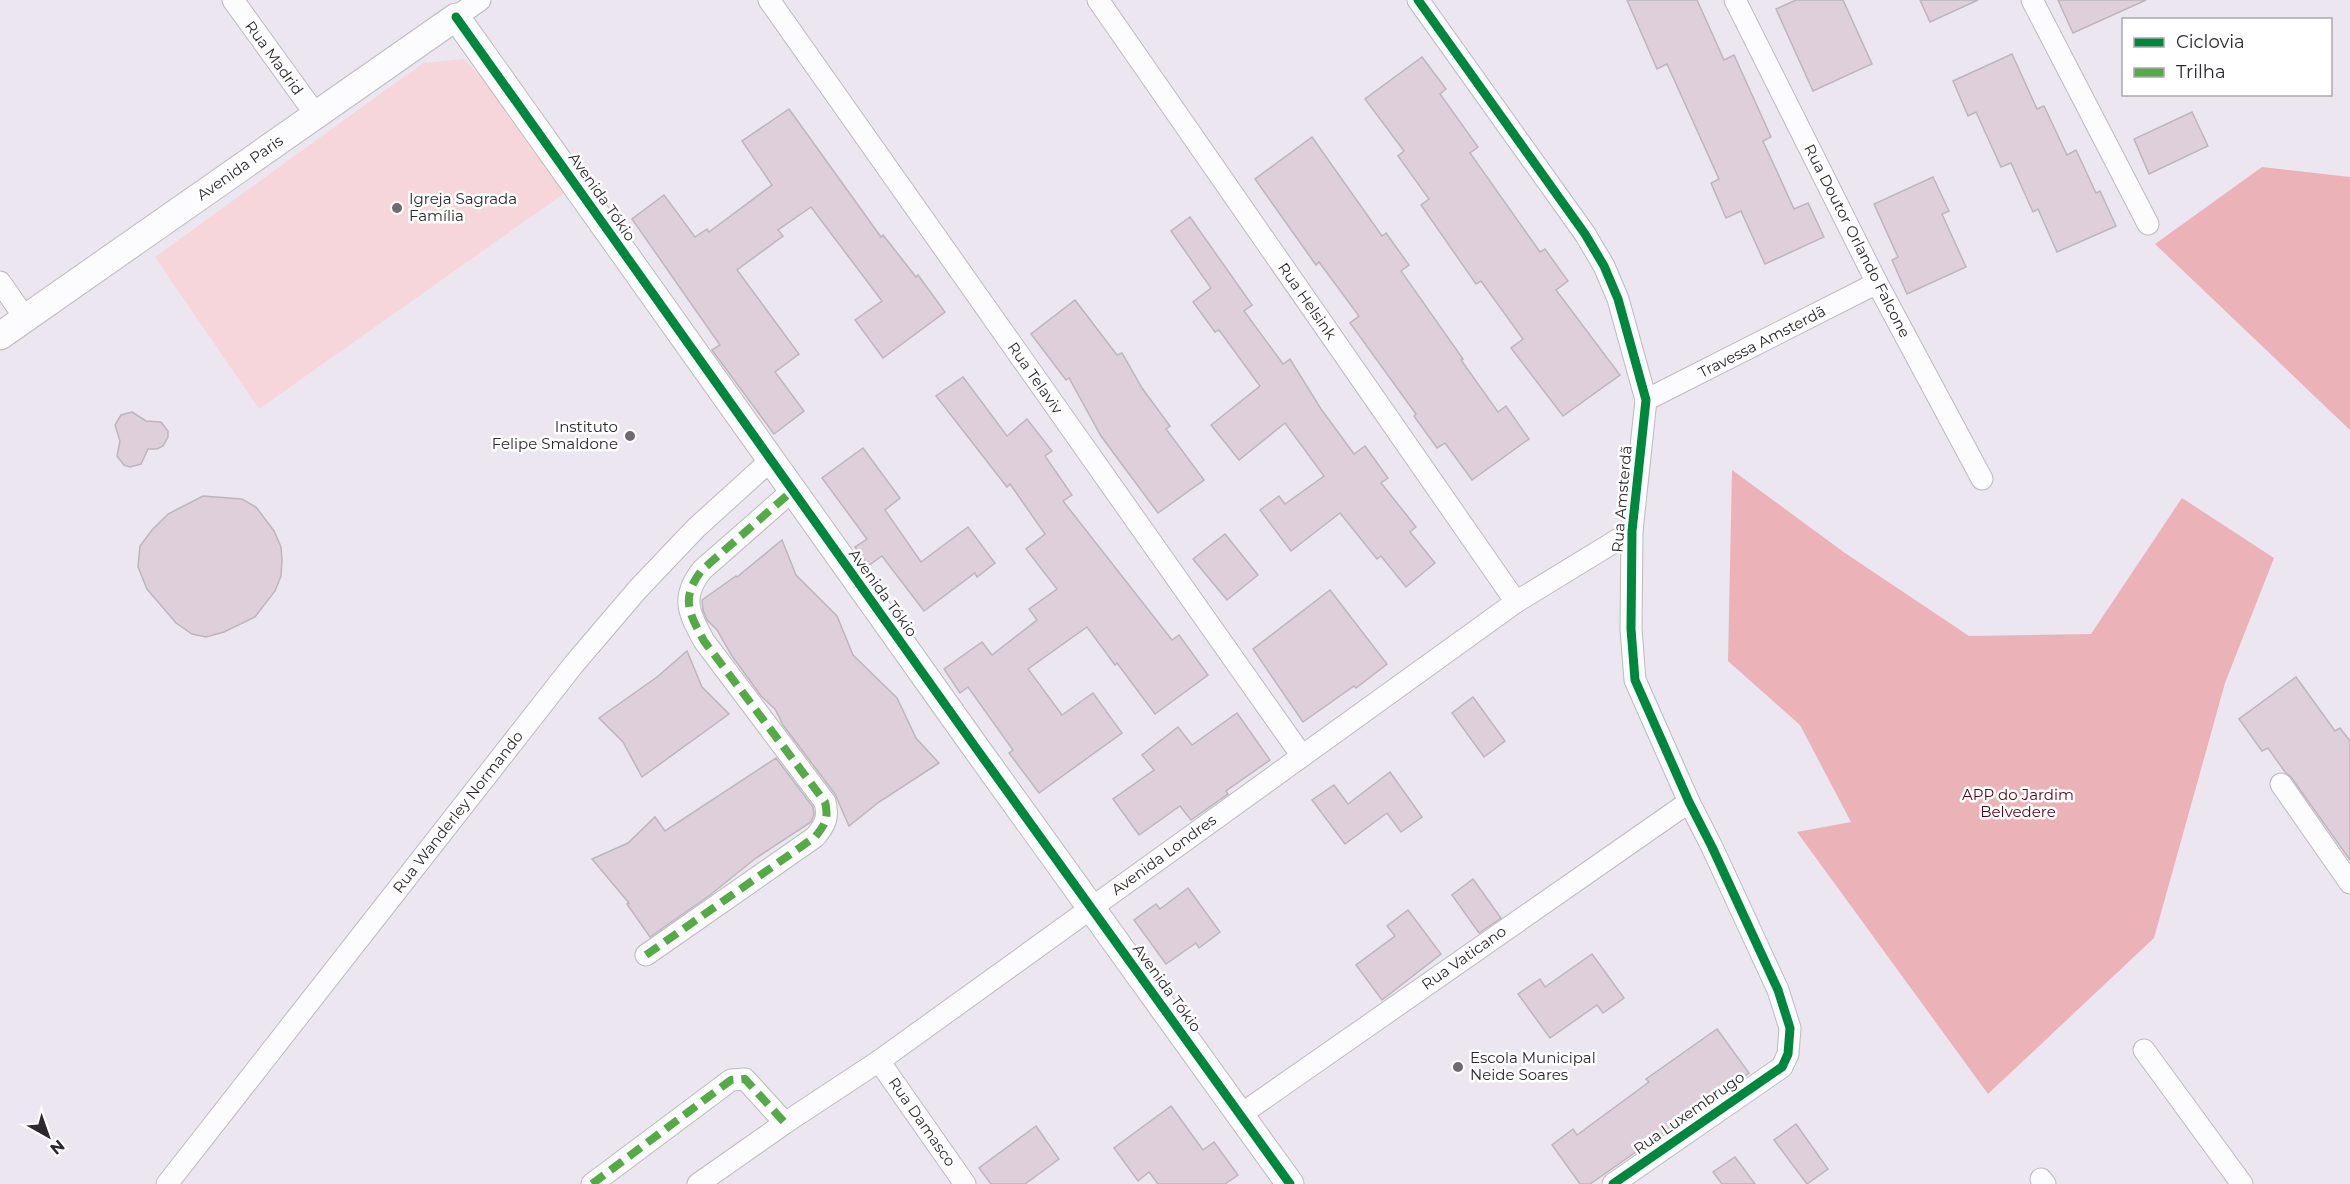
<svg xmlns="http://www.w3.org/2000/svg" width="2350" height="1184" font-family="Montserrat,sans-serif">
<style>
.green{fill:#f6d6da}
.forest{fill:#ebb2b8}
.building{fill:#dfcfdb;stroke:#bcb6bc;stroke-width:1.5}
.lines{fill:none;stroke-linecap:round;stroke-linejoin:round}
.minor-casing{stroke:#bdb9c0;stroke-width:23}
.tertiary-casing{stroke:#bdb9c0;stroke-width:29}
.minor{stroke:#fcfbfd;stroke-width:21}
.tertiary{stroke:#fcfbfd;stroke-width:27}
.quiet{stroke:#54aa44;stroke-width:8;stroke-dasharray:15 8;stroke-linecap:butt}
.cycleway-casing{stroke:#fff;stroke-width:13}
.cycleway{stroke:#00873e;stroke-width:9}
.poi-dot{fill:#6f6a72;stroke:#fff;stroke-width:2}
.labels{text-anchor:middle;stroke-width:5;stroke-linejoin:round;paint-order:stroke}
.street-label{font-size:15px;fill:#2c282e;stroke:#fff}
.poi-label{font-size:15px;fill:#2c282e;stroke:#fff;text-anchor:start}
.park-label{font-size:15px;fill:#5e0115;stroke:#fff}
</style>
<rect width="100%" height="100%" fill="#ece6f0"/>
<path class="green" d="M 464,59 L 487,84 L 569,190 L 259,409 L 155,257 L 423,63 Z"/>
<g class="forest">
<path d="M 2262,167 L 2350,177 L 2350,430 L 2155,244 Z"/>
<path d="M 1732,470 L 1845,553 L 1969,636 L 2091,634 L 2182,498 L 2274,558 L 2225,683 L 2154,938 L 1988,1094 L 1797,832 L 1851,822 L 1800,725 L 1728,661 Z"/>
</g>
<g class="building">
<path d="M 1627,0 L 1697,0 L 1724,60 L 1734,55 L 1771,137 L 1763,141 L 1794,209 L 1808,203 L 1824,237 L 1765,264 L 1741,211 L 1726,218 L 1711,183 L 1719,179 L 1667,64 L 1657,69 Z"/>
<path d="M 1796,0 L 1843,0 L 1872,64 L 1813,91 L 1776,9 Z"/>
<path d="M 1920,0 L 1978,0 L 1930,22 Z"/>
<path d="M 2058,0 L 2146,0 L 2073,33 Z"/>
<path d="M 2012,54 L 2037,109 L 2044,106 L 2067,155 L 2076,150 L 2096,193 L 2100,191 L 2116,226 L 2057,252 L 2038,209 L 2033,212 L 2011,163 L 2001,167 L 1976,112 L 1968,116 L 1953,81 Z"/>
<path d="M 1422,57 L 1446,89 L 1440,94 L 1478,147 L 1470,153 L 1540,252 L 1545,249 L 1568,281 L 1556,290 L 1620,375 L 1563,416 L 1511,348 L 1523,339 L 1481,281 L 1476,284 L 1421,205 L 1429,199 L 1398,156 L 1404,151 L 1365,99 Z"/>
<path d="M 789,109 L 881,237 L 883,235 L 916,277 L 918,275 L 945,312 L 883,358 L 855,320 L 882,301 L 811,207 L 778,230 L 783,236 L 737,270 L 799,354 L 775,372 L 804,411 L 774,434 L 712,350 L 720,345 L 632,219 L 664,195 L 695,237 L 707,229 L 709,232 L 772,185 L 742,141 Z"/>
<path d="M 2192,112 L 2208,146 L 2149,174 L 2134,139 Z"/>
<path d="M 1312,137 L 1382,236 L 1386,233 L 1409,265 L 1401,271 L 1463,359 L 1461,360 L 1498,412 L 1506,406 L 1529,439 L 1472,480 L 1445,443 L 1437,448 L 1414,416 L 1416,414 L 1350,323 L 1359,316 L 1319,262 L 1316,265 L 1255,179 Z"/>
<path d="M 1933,177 L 1949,211 L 1942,214 L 1966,267 L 1907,294 L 1892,260 L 1898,257 L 1874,204 Z"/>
<path d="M 1190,217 L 1252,305 L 1244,311 L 1283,364 L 1290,359 L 1321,409 L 1354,454 L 1365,446 L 1388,478 L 1381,483 L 1416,527 L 1410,532 L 1435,563 L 1406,587 L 1381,556 L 1377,559 L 1340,513 L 1291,551 L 1260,510 L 1279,496 L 1285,504 L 1324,476 L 1285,423 L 1239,460 L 1211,425 L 1260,386 L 1219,330 L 1215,332 L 1193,302 L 1211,288 L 1171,231 Z"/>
<path d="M 1075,300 L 1117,355 L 1122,353 L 1142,388 L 1170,426 L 1166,429 L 1204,480 L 1158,513 L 1101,436 L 1069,378 L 1066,380 L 1031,334 Z"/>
<path d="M 963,377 L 1007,436 L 1027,419 L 1052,451 L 1045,456 L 1072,495 L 1063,501 L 1172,640 L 1179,635 L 1208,675 L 1155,714 L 1117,663 L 1115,665 L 1087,627 L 1028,669 L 1062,715 L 1093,693 L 1122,733 L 1039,793 L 1009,753 L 1013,750 L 968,687 L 960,693 L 944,669 L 982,642 L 992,655 L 1037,620 L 1029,609 L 1057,589 L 1026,549 L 1045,534 L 1010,484 L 1007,487 L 936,396 Z"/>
<path d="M 132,412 L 146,421 L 161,422 L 168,431 L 168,437 L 163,446 L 157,449 L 148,449 L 141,464 L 130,467 L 124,465 L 117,456 L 120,441 L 115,425 L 121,415 Z"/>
<path d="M 863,448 L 900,498 L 885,510 L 921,562 L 968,527 L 995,563 L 977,577 L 975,573 L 924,611 L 882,556 L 868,566 L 855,547 L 867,539 L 822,478 Z"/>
<path d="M 203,496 L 242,499 L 256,507 L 274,531 L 281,547 L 282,560 L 281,576 L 275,591 L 255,617 L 224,632 L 206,637 L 192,634 L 176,623 L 147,589 L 138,567 L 140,546 L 152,530 L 168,514 Z"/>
<path d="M 1225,534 L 1258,575 L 1227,600 L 1193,559 Z"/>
<path d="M 782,540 L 796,575 L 837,616 L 853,655 L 897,698 L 916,738 L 939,763 L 879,802 L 849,826 L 835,794 L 783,725 L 775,709 L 761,696 L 732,656 L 717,630 L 707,620 L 703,610 L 702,600 L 736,576 L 737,577 Z"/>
<path d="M 1330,590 L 1387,664 L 1356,688 L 1354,686 L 1303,722 L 1253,649 Z"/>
<path d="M 687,651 L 702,687 L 729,714 L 642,777 L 623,742 L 599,718 L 657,677 Z"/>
<path d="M 2296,677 L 2335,731 L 2340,728 L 2350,741 L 2350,860 L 2291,777 L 2285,772 L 2268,748 L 2262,751 L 2239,719 Z"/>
<path d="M 1473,697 L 1505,741 L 1484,757 L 1452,713 Z"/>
<path d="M 1237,713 L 1270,760 L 1226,791 L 1228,794 L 1191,820 L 1180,806 L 1139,835 L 1113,799 L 1154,770 L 1142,755 L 1178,727 L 1192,745 Z"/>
<path d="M 776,758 L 813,807 L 814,815 L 811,822 L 756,858 L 710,895 L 650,937 L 627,904 L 629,903 L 592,859 L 628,843 L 655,817 L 665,831 Z"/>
<path d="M 1390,772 L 1422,817 L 1401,832 L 1387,813 L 1345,844 L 1312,800 L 1334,785 L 1348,804 Z"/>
<path d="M 1473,879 L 1501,918 L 1479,933 L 1452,895 Z"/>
<path d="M 1188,888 L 1220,932 L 1199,948 L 1196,943 L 1166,964 L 1134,920 L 1156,904 L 1160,909 Z"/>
<path d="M 1408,910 L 1441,954 L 1382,1000 L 1356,965 L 1395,936 L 1387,926 Z"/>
<path d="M 1592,954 L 1624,998 L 1603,1013 L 1597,1005 L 1550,1038 L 1518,994 L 1540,979 L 1545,987 Z"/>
<path d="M 1717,1029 L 1749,1073 L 1590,1184 L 1580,1184 L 1552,1145 L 1573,1129 L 1577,1135 L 1649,1082 L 1646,1079 Z"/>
<path d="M 1171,1106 L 1203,1150 L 1214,1142 L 1238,1175 L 1225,1184 L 1158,1184 L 1149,1172 L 1138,1181 L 1114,1148 Z"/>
<path d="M 1796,1124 L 1828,1169 L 1807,1184 L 1774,1140 Z"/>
<path d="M 1036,1126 L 1059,1159 L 1025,1184 L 991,1184 L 979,1168 Z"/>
<path d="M 1735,1157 L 1755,1184 L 1722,1184 L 1713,1172 Z"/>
</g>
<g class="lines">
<g class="minor-casing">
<g id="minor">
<path d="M 233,0 L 316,115"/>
<path d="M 769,0 L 1302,756"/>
<path d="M 1098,0 L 1516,602"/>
<path d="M 1418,0 L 1585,234 L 1604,266 L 1618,299 L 1646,400 L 1632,531 L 1631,629 L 1635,680 L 1689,802 L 1712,847 L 1778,990 L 1790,1028 L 1788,1054 L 1782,1067 L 1613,1184"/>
<path d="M 1735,0 L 1877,283 L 1982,479"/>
<path d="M 2032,0 L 2148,224"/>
<path d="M 456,17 L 480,0"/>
<path d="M 0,282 L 25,318"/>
<path d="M 1646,400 L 1877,283"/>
<path d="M 2281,784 L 2350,883"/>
<path d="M 646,955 L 815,837 C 825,825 829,818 825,802 L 704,641 C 689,613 680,598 702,570 L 792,491"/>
<path d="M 2144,1050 L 2242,1184"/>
<path d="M 879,1061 L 965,1184"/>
<path d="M 1240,1115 L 1689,802"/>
<path d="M 2041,1179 L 2045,1184"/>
<path d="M 167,1184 L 574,664 L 638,589 L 696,528 L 771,460"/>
<path d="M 592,1184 L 731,1080 L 745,1079 L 785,1123"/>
<path d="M 698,1184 L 785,1123 L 879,1061 L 1516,602 L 1632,531"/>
</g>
</g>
<g class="tertiary-casing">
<path id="tertiary" d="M 0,336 L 456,17 L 976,748 L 1290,1184"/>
</g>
<use href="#minor" class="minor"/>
<use href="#tertiary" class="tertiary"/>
<g class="quiet">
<path d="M 646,955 L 815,837 C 825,825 829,818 825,802 L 704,641 C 689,613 680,598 702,570 L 792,491"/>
<path d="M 592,1184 L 731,1080 L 745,1079 L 785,1123"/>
</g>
<g class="cycleway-casing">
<g id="cycleway">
<path d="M 1418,0 L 1585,234 L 1604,266 L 1618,299 L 1646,400 L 1632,531 L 1631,629 L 1635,680 L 1689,802 L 1712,847 L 1778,990 L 1790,1028 L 1788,1054 L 1782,1067 L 1613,1184"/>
<path d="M 456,17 L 976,748 L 1290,1184"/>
</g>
</g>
<use href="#cycleway" class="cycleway"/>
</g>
<g class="poi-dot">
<circle cx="397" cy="208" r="6"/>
<circle cx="630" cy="436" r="6"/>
<circle cx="1458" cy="1067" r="6"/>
</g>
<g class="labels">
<g class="street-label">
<text transform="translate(274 58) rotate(54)" y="5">Rua Madrid</text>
<text transform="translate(240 168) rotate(-35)" y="5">Avenida Paris</text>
<text transform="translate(602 197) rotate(55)" y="5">Avenida Tókio</text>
<text transform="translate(1857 241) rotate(63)" y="5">Rua Doutor Orlando Falcone</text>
<text transform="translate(1307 301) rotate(55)" y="5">Rua Helsink</text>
<text transform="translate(1762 342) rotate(-27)" y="5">Travessa Amsterdã</text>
<text transform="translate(1035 378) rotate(55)" y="5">Rua Telaviv</text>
<text transform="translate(1622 499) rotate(-85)" y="5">Rua Amsterdã</text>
<text transform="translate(883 593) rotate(54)" y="5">Avenida Tókio</text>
<text transform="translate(458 812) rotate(-52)" y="5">Rua Wanderley Normando</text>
<text transform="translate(1164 855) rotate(-36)" y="5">Avenida Londres</text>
<text transform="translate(1464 958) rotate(-35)" y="5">Rua Vaticano</text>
<text transform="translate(1167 988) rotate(54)" y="5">Avenida Tókio</text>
<text transform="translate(1689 1113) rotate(-35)" y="5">Rua Luxembrugo</text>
<text transform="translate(922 1122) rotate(55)" y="5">Rua Damasco</text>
</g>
<g class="poi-label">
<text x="409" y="204">Igreja Sagrada<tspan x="409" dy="17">Família</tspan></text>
<text x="618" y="432" text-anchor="end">Instituto<tspan x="618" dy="17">Felipe Smaldone</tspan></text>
<text x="1470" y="1063">Escola Municipal<tspan x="1470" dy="17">Neide Soares</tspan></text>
</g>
<g class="park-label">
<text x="2018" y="800">APP do Jardim<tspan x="2018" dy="17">Belvedere</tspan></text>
</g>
</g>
<rect x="2122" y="18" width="210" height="78" fill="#ffffff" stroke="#aba9ab" stroke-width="1.5"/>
<rect x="2134" y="38" width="30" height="9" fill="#00873e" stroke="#aba9ab" stroke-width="1.5"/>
<text x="2176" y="48" font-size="18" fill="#2c282e">Ciclovia</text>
<rect x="2134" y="68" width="30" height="9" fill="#54aa44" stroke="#aba9ab" stroke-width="1.5"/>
<text x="2176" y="78" font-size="18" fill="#2c282e">Trilha</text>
<g transform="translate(48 1136) rotate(140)" stroke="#ffffff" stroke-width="4.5" paint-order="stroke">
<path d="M0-4.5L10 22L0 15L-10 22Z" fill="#2c282e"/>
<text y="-9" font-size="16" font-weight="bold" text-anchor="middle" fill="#2c282e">N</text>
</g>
</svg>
